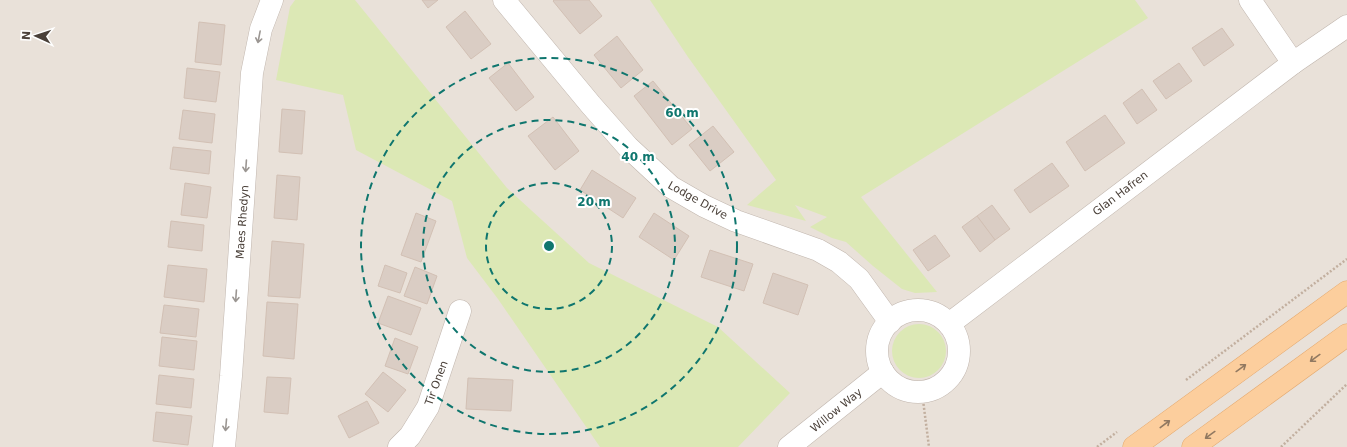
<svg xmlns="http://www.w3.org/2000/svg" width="1347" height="447" font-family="'DejaVu Sans',sans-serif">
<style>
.residential{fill:#e9e1d9}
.green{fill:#dce8b5}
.building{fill:#dacdc4;stroke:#d2c0b4}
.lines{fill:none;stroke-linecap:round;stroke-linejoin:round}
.minor-casing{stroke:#c1b6ae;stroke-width:23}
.major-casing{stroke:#e3a76c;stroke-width:23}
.path{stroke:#c2af9f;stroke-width:2.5;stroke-dasharray:2 2;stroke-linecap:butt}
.minor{stroke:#fff;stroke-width:22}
.major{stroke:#fcce9d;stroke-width:22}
.oneway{stroke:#9b9692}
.oneway2{stroke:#917961}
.ring{fill:none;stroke:#0f766e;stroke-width:2;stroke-dasharray:7 5}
.labels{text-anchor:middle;stroke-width:4;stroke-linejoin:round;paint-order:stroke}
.street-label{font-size:11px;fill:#4a4039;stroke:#fff}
.centre{fill:#0f766e;stroke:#fff;stroke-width:2}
.ring-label{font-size:12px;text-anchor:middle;font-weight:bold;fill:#0f766e;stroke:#fff;stroke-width:4;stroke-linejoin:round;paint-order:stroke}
</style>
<rect width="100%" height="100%" fill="#f5f0eb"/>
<rect class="residential" x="0" y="0" width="1347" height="447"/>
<g class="green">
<path d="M 295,0 L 355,0 L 507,188 L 589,263 L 718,327 L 790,393 L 738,447 L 600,447 L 498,299 L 467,258 L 452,201 L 356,150 L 343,95 L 276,80 L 290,7 Z"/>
<path d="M 650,0 L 1135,0 L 1148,18 L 861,197 L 937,292 L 915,293 L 902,289 L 873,266 L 846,242 L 832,238 L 810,227 L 827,217 L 795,205 L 806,221 L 747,205 L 776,180 L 688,57 Z"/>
<circle cx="919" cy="351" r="27"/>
</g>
<g class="building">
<path d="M 422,0 L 438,0 L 428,8 Z"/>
<path d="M 554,0 L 589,0 L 602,16 L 580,34 L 553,1 Z"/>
<path d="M 465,11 L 491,44 L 471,59 L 446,27 Z"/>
<path d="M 199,22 L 225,25 L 221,65 L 195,62 Z"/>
<path d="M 1222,28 L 1234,45 L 1204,66 L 1192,48 Z"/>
<path d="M 617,36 L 643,70 L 621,88 L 594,55 Z"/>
<path d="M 508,63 L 534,97 L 516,111 L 489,78 Z"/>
<path d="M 1179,63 L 1192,81 L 1166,99 L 1153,81 Z"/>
<path d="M 187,68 L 220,72 L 216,102 L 184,98 Z"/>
<path d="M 653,81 L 692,129 L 672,145 L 634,96 Z"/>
<path d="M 1142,89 L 1157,110 L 1137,124 L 1123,103 Z"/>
<path d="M 282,109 L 305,111 L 302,154 L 279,152 Z"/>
<path d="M 183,110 L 215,114 L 212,143 L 179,139 Z"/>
<path d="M 1105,115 L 1125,143 L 1085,171 L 1066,142 Z"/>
<path d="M 553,117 L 579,151 L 555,170 L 528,136 Z"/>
<path d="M 713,126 L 734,152 L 710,171 L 689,145 Z"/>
<path d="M 173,147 L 211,151 L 209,174 L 170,169 Z"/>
<path d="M 1052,163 L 1069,186 L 1030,213 L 1014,190 Z"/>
<path d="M 592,170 L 636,198 L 623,218 L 580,190 Z"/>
<path d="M 277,175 L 300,177 L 297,220 L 274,218 Z"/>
<path d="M 185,183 L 211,187 L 207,218 L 181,215 Z"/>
<path d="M 992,205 L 1010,229 L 995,240 L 977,216 Z"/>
<path d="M 416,213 L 436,221 L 421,262 L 401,255 Z"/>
<path d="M 654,213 L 689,236 L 674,260 L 639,237 Z"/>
<path d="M 977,216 L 995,240 L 980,252 L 962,227 Z"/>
<path d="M 171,221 L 204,225 L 202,251 L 168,247 Z"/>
<path d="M 935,235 L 950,256 L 928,271 L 913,250 Z"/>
<path d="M 272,241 L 304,244 L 300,298 L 268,296 Z"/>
<path d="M 710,250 L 753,264 L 744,291 L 701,277 Z"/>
<path d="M 168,265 L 207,269 L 204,302 L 164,297 Z"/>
<path d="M 385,265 L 407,273 L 400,293 L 378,286 Z"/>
<path d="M 415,267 L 437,276 L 427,304 L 404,296 Z"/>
<path d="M 773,273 L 808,285 L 798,315 L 763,303 Z"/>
<path d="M 388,296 L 421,308 L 411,335 L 378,323 Z"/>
<path d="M 267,302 L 298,304 L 294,359 L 263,356 Z"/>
<path d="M 164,305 L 199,309 L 196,337 L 160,333 Z"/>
<path d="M 162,337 L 197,341 L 194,370 L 159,366 Z"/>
<path d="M 395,338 L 418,347 L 408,374 L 385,366 Z"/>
<path d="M 383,372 L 406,390 L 388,412 L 365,394 Z"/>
<path d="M 159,375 L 194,379 L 191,408 L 156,404 Z"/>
<path d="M 267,377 L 291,378 L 288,414 L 264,412 Z"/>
<path d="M 468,378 L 513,380 L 511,411 L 466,409 Z"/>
<path d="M 367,401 L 379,423 L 349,438 L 338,416 Z"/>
<path d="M 156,412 L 192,416 L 188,445 L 153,441 Z"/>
</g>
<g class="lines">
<g class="minor-casing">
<g id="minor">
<path d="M 504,0 L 591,105 L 628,147 L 671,187 L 704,206 L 736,221 L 818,250 L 839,262 L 859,279 L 890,322"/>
<path d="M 1250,0 L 1293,63"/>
<circle cx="918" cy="351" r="41"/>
<path d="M 949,324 L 1293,63 L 1347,26"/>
<path d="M 224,447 L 231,376 L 252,73 L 261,29 L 272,0"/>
<path d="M 399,447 L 410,436 L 428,407 L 460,311"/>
<path d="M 789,447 L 883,372"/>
</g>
</g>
<g class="major-casing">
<g id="major">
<path d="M 1134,447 L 1347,292"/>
<path d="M 1193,447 L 1347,335"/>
</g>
</g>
<g class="path">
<path d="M 1186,380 L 1347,259"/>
<path d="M 922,392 L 929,447"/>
<path d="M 1097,447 L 1117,432"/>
<path d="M 1281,447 L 1347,384"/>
</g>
<use href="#minor" class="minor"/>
<use href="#major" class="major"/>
</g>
<defs><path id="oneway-shaft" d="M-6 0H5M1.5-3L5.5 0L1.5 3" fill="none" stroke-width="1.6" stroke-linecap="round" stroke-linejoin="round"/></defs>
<g class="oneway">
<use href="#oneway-shaft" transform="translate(259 37) rotate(101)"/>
<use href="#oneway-shaft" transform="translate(246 166) rotate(94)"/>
<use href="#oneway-shaft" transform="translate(236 296) rotate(94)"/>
<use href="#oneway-shaft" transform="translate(226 425) rotate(95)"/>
</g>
<g class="oneway2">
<use href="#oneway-shaft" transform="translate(1315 358) rotate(144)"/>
<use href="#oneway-shaft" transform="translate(1241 368) rotate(-36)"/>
<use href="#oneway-shaft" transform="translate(1165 424) rotate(-37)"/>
<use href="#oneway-shaft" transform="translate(1210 435) rotate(144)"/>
</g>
<g class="ring">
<circle cx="549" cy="246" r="63"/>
<circle cx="549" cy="246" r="126"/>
<circle cx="549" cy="246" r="188"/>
</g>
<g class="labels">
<g class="street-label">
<text transform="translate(1120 193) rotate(-37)" y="4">Glan Hafren</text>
<text transform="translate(698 200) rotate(29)" y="4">Lodge Drive</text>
<text transform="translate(242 222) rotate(-86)" y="4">Maes Rhedyn</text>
<text transform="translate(436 383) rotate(-70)" y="4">Tir Onen</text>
<text transform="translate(836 410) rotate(-39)" y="4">Willow Way</text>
</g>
</g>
<circle cx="549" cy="246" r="6" class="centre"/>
<g class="ring-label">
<text x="682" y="117">60 m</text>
<text x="638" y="161">40 m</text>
<text x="594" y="206">20 m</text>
</g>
<g transform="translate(36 36) rotate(273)" stroke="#ffffff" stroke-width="3" paint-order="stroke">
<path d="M0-3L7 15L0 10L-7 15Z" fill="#4a4039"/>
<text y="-6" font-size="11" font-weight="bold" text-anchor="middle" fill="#4a4039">N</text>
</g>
</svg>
